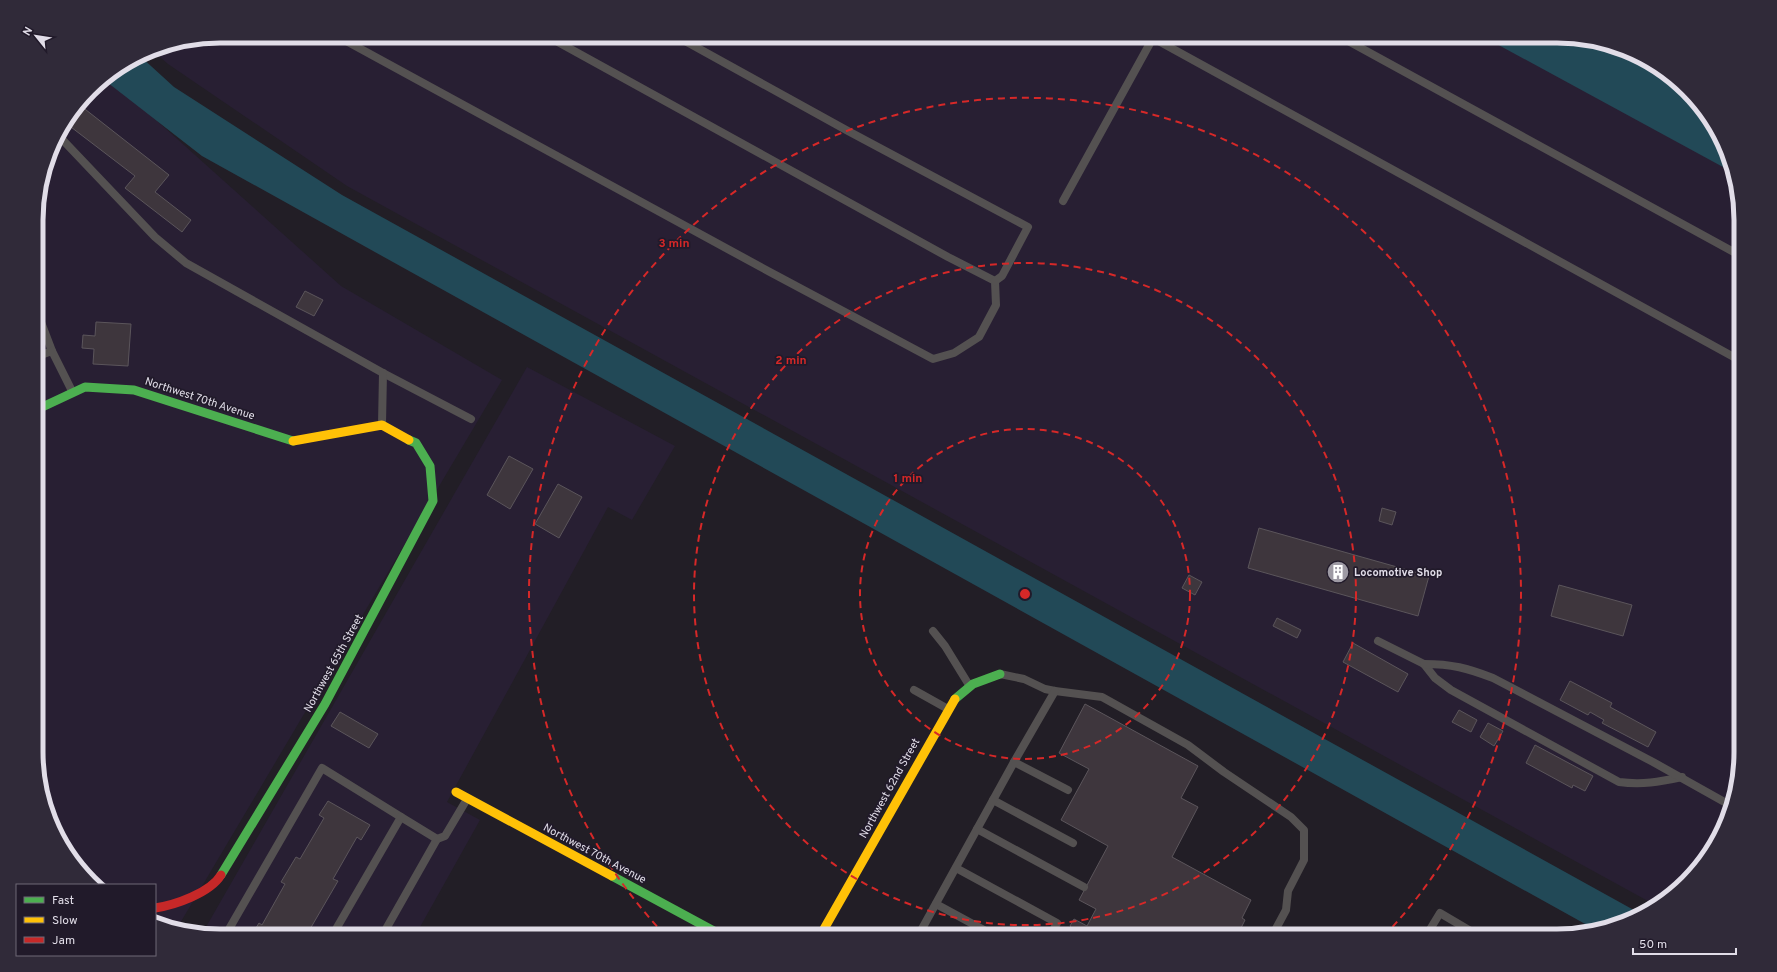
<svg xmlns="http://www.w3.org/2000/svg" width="1777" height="972" font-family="Overpass,sans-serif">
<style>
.built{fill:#281f33}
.water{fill:#224957}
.building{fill:#3e363d;stroke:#5b555b}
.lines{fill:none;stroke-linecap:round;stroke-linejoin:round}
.lane{stroke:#545151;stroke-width:8}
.fast{stroke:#4caf50;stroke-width:9}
.slow{stroke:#ffc107;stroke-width:9}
.jam{stroke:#c62828;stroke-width:9}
.ring{fill:none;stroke:#d62828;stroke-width:2;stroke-dasharray:7 5}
.labels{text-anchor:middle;stroke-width:3.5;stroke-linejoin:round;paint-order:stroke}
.street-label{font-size:11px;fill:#e1dde8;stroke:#211a2a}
.poi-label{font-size:11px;font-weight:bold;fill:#e1dde8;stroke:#211a2a;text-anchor:start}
.rim{fill:none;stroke:#e1dde8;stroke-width:5}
.centre{fill:#d62828;stroke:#211a2a;stroke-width:2}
.ring-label{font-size:12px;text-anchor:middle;font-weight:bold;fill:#d62828;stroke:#211a2a;stroke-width:3.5;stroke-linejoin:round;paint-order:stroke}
</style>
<rect width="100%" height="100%" fill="#221e26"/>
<g class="built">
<path d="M 220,36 L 1525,36 L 1731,161 L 1741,208 L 1741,764 L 1716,844 L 1657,906 L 347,186 L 168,64 L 152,50 Z"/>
<path d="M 107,76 L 341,286 L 502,380 L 176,930 L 155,922 L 155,885 L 100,885 L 67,854 L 38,776 L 38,196 L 55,139 L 99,82 Z"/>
<path d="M 527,367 L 675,446 L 632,520 L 608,507 L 447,802 L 480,820 L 415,936 L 220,936 L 202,934 Z"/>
</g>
<g class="water">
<path d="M 1482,36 L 1557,36 L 1605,42 L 1649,61 L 1710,118 L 1731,161 L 1734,173 Z"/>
<path d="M 140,56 L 174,87 L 342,195 L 1641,914 L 1616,926 L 1596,930 L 202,156 L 103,79 Z"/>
</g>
<g class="building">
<path d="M 81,106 L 169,175 L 155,192 L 191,220 L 182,232 L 125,188 L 135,176 L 67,124 Z"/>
<path d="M 305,291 L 323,300 L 314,316 L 296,307 Z"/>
<path d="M 96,322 L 131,324 L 128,366 L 93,364 L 94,349 L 82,348 L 83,335 L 95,336 Z"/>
<path d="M 509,456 L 533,469 L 510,509 L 487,495 Z"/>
<path d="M 558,484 L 582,497 L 559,538 L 535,524 Z"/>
<path d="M 1382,508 L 1396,512 L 1392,525 L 1379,521 Z"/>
<path d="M 1259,528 L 1429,576 L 1418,616 L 1248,568 Z"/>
<path d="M 1189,575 L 1202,582 L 1195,595 L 1182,588 Z"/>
<path d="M 1559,585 L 1632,605 L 1623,636 L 1551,616 Z"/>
<path d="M 1277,618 L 1301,630 L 1297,638 L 1273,626 Z"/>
<path d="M 1353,643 L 1408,674 L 1398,692 L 1343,662 Z"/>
<path d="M 1570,681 L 1612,703 L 1610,707 L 1656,732 L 1648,747 L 1602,723 L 1604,720 L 1590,712 L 1588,715 L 1560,700 Z"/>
<path d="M 1085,704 L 1198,766 L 1181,798 L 1198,807 L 1172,857 L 1251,900 L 1242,918 L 1245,920 L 1237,936 L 1073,936 L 1070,934 L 1073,929 L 1070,926 L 1074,919 L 1087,926 L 1096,909 L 1079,900 L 1108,846 L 1061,820 L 1089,769 L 1059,753 Z"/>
<path d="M 1459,710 L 1477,720 L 1471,732 L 1452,722 Z"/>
<path d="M 340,712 L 378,734 L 369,748 L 331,726 Z"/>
<path d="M 1488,723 L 1503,731 L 1494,746 L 1480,737 Z"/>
<path d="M 1535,745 L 1593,776 L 1585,791 L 1573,785 L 1572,788 L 1526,763 Z"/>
<path d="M 328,801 L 370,825 L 361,840 L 357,837 L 333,879 L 338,881 L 306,936 L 251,936 L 259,923 L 262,925 L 285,884 L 281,882 L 296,857 L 300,859 L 324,818 L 319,815 Z"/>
</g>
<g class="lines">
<g class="lane">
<path d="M 337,36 L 768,271 L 933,359 L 954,353 L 979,337 L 996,305 L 995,281 L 948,257 L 547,36"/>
<path d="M 676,36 L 848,131 L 1028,227 L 1002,276 L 995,281"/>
<path d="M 1339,36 L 1741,256"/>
<path d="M 1153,38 L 1741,361"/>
<path d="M 58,135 L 155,237 L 186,263 L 383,373 L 471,419"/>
<path d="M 1063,201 L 1154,36"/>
<path d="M 38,318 L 39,317 L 52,351 L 38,356"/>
<path d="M 52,351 L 72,391"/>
<path d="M 382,424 L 383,373"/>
<path d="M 933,631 L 945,646 L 969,685"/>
<path d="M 1378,641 L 1424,664 L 1435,678 L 1451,690 L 1619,782 C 1642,785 1659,782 1682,777"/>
<path d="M 1424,664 C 1452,664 1467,668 1493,678 L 1653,762 L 1728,804"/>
<path d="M 1000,674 L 1024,679 L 1045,689 L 1055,691 L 1102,697 L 1188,745 L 1224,772 L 1291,817 L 1304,830 L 1304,860 L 1288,891 L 1286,910 L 1272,936"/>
<path d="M 914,690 L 948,709"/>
<path d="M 1014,762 L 1055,691"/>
<path d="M 993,800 L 1073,843"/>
<path d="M 977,829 L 1084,887"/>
<path d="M 437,839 L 445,836 L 467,799"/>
<path d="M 956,868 L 1057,923 L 1050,936"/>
<path d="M 936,904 L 995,936"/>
<path d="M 225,936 L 322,768 L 401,817 L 332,936"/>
<path d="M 382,936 L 437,839 L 401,817"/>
<path d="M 918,936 L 1014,762 L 1068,790"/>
<path d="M 1426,936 L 1440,913 L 1479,936"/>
</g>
<g class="fast">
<path d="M 38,409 L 85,387 L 134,390 L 293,441"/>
<path d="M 955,699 L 973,684 L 1000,674"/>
<path d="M 221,875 L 325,704 L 433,501 L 430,466 L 416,443 L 409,440"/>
<path d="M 612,876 L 723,936"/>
</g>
<g class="slow">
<path d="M 293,441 L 382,425 L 409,440"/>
<path d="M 456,792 L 612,876"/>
<path d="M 820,936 L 955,699"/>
</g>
<path class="jam" d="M 155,908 C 175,905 210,893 221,875"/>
</g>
<g class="ring">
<circle cx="1025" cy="594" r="165"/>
<circle cx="1025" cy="594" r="331"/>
<path d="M665 935A496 496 0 1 1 1385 935"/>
</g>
<defs>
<g id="building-disc" transform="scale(1.15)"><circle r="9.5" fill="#9e9aa4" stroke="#211a2a"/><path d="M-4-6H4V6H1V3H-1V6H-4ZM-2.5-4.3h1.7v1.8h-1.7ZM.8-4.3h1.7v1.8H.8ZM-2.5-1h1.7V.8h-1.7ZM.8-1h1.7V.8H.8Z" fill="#fff"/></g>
</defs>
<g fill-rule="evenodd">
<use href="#building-disc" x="1338" y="572"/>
</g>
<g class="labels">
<g class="street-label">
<text transform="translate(200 398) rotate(18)" y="4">Northwest 70th Avenue</text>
<text transform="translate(333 663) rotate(-61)" y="4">Northwest 65th Street</text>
<text transform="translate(889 788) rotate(-61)" y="4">Northwest 62nd Street</text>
<text transform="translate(595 853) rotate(28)" y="4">Northwest 70th Avenue</text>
</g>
<g class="poi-label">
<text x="1354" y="576">Locomotive Shop</text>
</g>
</g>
<path d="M0 0H1777V972H0ZM220 43H1557A177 177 0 0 1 1734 220V752A177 177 0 0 1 1557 929H220A177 177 0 0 1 43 752V220A177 177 0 0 1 220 43Z" fill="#302a39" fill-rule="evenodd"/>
<path class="rim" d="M220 43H1557A177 177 0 0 1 1734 220V752A177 177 0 0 1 1557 929H220A177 177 0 0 1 43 752V220A177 177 0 0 1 220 43Z"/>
<circle cx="1025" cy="594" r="6" class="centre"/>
<g class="ring-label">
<text x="674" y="247">3 min</text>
<text x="791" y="364">2 min</text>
<text x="908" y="482">1 min</text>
</g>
<rect x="16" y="884" width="140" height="72" fill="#211a2a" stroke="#6e6876"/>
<rect x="24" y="897" width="20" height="6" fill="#4caf50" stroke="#6e6876"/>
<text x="52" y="904" font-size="12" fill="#e1dde8">Fast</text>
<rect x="24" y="917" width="20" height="6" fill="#ffc107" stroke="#6e6876"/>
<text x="52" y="924" font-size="12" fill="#e1dde8">Slow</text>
<rect x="24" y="937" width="20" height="6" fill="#c62828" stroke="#6e6876"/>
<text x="52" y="944" font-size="12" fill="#e1dde8">Jam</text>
<g transform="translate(36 36) rotate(300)" stroke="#211a2a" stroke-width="3" paint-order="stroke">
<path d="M0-3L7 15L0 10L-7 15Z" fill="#e1dde8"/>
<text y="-6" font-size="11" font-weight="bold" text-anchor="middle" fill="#e1dde8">N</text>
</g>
<path d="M1633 948v6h103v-6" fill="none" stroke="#e1dde8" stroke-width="2"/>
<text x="1639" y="948" font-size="12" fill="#e1dde8" stroke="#211a2a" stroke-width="3" paint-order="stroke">50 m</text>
</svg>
